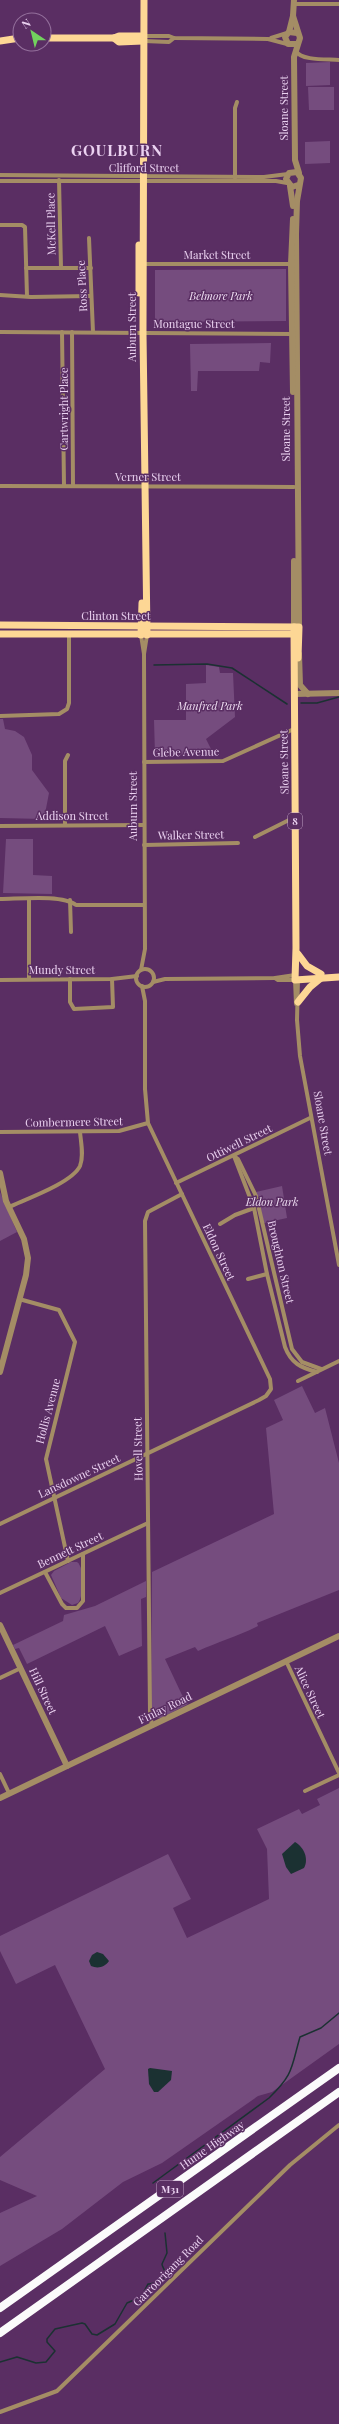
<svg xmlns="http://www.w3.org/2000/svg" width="339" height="2424" font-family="'Playfair Display',serif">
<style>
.green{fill:#754c7e}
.water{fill:#1b3132}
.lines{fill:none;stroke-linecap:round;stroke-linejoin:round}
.stream{stroke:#1b3132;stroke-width:1.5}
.minor{stroke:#a48d65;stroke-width:4}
.tertiary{stroke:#a48d65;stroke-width:6}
.primary{stroke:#fdd795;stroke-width:7}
.motorway{stroke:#fbfbfb;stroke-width:8}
.labels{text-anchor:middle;stroke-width:3;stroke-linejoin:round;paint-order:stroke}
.shield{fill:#5a2e63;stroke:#c0a1c6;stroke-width:1}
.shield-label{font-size:10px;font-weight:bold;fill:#ebd2f1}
.street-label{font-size:11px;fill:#ebd2f1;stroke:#5a2e63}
.park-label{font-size:11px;font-style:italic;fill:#eeddf2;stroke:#5a2e63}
.district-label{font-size:15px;font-weight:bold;letter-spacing:1px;fill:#ebd2f1;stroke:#5a2e63}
</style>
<rect width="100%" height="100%" fill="#5a2e63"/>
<g class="green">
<path d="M 330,62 L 330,85 L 306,86 L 306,63 Z"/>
<path d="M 308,87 L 334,87 L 334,110 L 309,110 Z"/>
<path d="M 330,141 L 330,163 L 305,164 L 305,142 Z"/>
<path d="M 286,269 L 286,321 L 155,322 L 155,270 Z"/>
<path d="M 271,343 L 270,363 L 260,362 L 259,371 L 198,371 L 197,391 L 191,391 L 190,344 Z"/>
<path d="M 206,665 L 219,667 L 220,673 L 233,673 L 235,717 L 206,739 L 214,755 L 155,755 L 154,720 L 186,720 L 186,684 L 206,683 Z"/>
<path d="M 0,719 L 3,719 L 5,729 L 15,731 L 24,737 L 32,755 L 32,770 L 49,793 L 44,819 L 0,818 Z"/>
<path d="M 6,839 L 33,839 L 33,875 L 52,876 L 52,894 L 3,893 Z"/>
<path d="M 282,1186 L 287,1218 L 264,1223 L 256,1192 Z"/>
<path d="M 0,1192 L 17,1232 L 0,1241 Z"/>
<path d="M 302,1386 L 315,1413 L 325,1408 L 339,1463 L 339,1590 L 257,1623 L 258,1626 C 238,1636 218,1642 198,1651 L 195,1647 L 165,1659 L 182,1695 L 188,1704 L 161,1718 L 155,1718 L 151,1708 L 152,1572 L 274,1514 L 266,1428 L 283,1420 L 274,1400 Z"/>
<path d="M 71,1562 L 77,1562 C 85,1568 84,1595 78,1603 L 72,1605 L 61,1598 L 51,1575 L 54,1571 Z"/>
<path d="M 146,1581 L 146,1597 L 141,1599 L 142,1646 L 119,1656 L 105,1626 L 27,1664 L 19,1648 L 15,1649 L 13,1645 L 63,1621 L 64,1615 L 95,1606 Z"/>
<path d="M 339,1788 L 339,2044 L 272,2092 L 258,2096 L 162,2163 L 123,2182 L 62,2229 L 0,2266 L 0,2213 L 37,2196 L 0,2180 L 0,2157 L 105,2069 L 55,1965 L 16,1984 L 0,1951 L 0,1936 L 168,1854 L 191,1899 L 173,1908 L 187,1938 L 269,1899 L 267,1849 L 257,1829 L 299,1809 L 302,1814 L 320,1805 L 317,1799 Z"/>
</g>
<g class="water">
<path d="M 295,1842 C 304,1847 309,1859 304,1868 L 291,1874 L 286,1867 L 282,1854 Z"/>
<path d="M 97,1952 L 103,1954 L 109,1961 C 105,1967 98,1969 91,1966 L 89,1961 L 92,1955 Z"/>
<path d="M 150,2068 L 172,2071 L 171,2080 L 158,2092 L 154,2092 L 149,2084 L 148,2069 Z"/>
</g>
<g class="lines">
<g class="stream">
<path d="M 154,665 L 207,664 L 232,668 L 287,704"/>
<path d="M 301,703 L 317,703 L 339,697"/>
<path d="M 153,2183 L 269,2098 C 294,2074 291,2068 300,2037 L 321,2028 L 339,2013"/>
<path d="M 0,2362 L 17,2357 L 36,2363 L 46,2362 L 55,2351 L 47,2342 L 47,2339 L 55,2329 L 82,2323 L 85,2324 L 92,2334 L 97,2335 L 115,2324 L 127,2303 L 141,2297 L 148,2284 C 154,2283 166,2283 165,2273 C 165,2269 162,2267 162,2264 L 167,2253 L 165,2233"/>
</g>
<g class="minor">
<path d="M 294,4 L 339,4"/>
<path d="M 143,36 L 169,36 L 174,38 L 268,39 L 287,44"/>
<path d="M 271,38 L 287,33"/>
<path d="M 144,41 L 169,42 L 174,38"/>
<path d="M 296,51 C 301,61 328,59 339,60"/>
<path d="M 0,175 L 264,177 L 288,174"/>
<path d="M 235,178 L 235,108 L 237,102"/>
<path d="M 59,180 L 61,268"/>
<path d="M 0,181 L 276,181 L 287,183"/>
<path d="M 0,225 L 22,225 L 25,227 L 27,296"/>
<path d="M 89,238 L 93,332"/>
<path d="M 144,264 L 291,264"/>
<path d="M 26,268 L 91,268"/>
<path d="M 0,295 L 31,297 L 90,296"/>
<path d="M 0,332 L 292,334"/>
<path d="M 62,332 L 64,486"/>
<path d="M 72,332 L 73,486"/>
<path d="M 0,486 L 294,487"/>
<path d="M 141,635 L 144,654 L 145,949 L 141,970"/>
<path d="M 144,654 L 147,635"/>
<path d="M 0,716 L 59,714 L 67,709 L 69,703 L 69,635"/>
<path d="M 144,762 L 223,761 L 294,729"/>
<path d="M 65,825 L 65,761 L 68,755"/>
<path d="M 0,826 L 144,825"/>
<path d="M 255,837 L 295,817"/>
<path d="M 144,845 L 238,843"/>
<path d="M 0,899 C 18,899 63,894 76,905 L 144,905"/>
<path d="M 29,899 L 29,979"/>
<path d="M 70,900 L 71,932"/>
<circle cx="145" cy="978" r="9"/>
<path d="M 275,978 L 278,980 L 295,980 L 296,1004"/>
<path d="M 70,979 L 70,1002 L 74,1009 L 113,1007 L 112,979"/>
<path d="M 298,979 L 297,1020 L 300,1056 L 339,1265"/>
<path d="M 0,980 L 112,979 L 137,976"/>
<path d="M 153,982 L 165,979 L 275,978 L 295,975"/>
<path d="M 0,1132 L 119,1131 L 148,1123"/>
<path d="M 234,1156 L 238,1159 L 256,1196 L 292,1349 L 302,1362 L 321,1369"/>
<path d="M 234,1156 L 254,1208 L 267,1274 L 285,1347 C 291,1363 301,1368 317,1372"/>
<path d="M 176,1183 L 310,1118"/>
<path d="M 9,1207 C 26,1199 72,1183 80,1166 C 84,1156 81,1143 80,1132"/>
<path d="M 220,1224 L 235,1215 L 254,1208"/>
<path d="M 248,1279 L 267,1274"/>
<path d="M 19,1299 L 59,1310 L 75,1342 L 46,1459 L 68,1561"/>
<path d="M 298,1381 L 339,1361"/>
<path d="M 0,1524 L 259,1400 L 266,1396 L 271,1389 L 270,1379 L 148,1123 L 145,1089 L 145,1001 L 142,986"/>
<path d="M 45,1572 L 62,1604 L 66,1608 L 77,1608 L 83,1601 L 83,1554"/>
<path d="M 0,1593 L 148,1523"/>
<path d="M 286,1661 L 339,1773"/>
<path d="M 0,1678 L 21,1668"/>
<path d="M 152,1726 L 150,1712 L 145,1221 L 148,1212 L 182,1194"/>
<path d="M 0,1774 L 9,1793"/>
<path d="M 305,1791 L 339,1775"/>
<path d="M 0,2412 L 57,2391 L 290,2165 L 339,2125"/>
</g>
<g class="tertiary">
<path d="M 293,16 L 300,38 L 294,57 L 295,160 L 299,173"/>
<path d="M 289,32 L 293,16 L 294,0"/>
<path d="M 297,44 L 288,44 L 285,37 L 289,32 L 297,33"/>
<path d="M 298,185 L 292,187 L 286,179 L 289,173 L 297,172 L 301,178 L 297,201 L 296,234 L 299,627"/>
<path d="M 290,186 L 293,206"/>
<path d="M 293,219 L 291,264 L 293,392"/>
<path d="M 294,627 L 294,561"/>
<path d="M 299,654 L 300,685 L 308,694"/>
<path d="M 295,694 L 339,693"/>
<path d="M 0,1173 L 6,1201 L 24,1239 L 28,1258 L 26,1275 L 0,1372"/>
<path d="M 0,1625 L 67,1766"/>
<path d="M 0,1798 L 339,1636"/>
</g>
<g class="primary">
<path d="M 144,0 L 143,333 L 147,635"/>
<path d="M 44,38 L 114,38 L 119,36 L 143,36"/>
<path d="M 114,38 L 119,42 L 143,41"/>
<path d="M 0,41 L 20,38"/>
<path d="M 139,293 L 139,245"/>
<path d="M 0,625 L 299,627 L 298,658"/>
<path d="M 294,627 L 296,948 L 295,980 L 339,977"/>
<path d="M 0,634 L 298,634"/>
<path d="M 141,635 L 142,603"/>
<path d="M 298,954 L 307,966 L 321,974"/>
<path d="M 298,1002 L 310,987 L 321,978"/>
</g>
<g class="motorway">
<path d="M 0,2308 L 339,2068"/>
<path d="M 0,2333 L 339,2092"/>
</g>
</g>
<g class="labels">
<g class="shield">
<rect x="288" y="813" width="14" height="16" rx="3"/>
<rect x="157" y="2181" width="26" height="16" rx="3"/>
</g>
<g class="shield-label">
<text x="295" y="825">8</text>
<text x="170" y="2193">M31</text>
</g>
<g class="street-label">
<text transform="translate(284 108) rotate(-90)" y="4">Sloane Street</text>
<text x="144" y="172">Clifford Street</text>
<text transform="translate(51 224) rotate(-91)" y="4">McKell Place</text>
<text x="217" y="259">Market Street</text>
<text transform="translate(82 286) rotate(-93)" y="4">Ross Place</text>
<text x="194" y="328">Montague Street</text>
<text transform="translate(132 327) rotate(-90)" y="4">Auburn Street</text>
<text transform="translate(64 409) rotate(-90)" y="4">Cartwright Place</text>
<text transform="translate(286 429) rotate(-90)" y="4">Sloane Street</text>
<text x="148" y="481">Verner Street</text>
<text x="116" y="620">Clinton Street</text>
<text transform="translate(186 752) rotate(-1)" y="4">Glebe Avenue</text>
<text transform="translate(284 762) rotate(-91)" y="4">Sloane Street</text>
<text transform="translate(133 806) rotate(-90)" y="4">Auburn Street</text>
<text x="72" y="820">Addison Street</text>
<text transform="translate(191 835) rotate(-1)" y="4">Walker Street</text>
<text x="62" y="974">Mundy Street</text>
<text transform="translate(74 1122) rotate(-1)" y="4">Combermere Street</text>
<text transform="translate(323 1123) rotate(80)" y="4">Sloane Street</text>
<text transform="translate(239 1143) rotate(-26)" y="4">Ottiwell Street</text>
<text transform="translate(219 1252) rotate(65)" y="4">Eldon Street</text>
<text transform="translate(281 1262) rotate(77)" y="4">Broughton Street</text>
<text transform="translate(48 1411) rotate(-75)" y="4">Hollis Avenue</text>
<text transform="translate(138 1449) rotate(-91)" y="4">Hovell Street</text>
<text transform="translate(79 1476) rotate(-25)" y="4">Lansdowne Street</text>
<text transform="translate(70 1550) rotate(-25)" y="4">Bennett Street</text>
<text transform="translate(43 1691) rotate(65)" y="4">Hill Street</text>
<text transform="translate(310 1692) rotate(65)" y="4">Alice Street</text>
<text transform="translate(165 1708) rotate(-26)" y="4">Finlay Road</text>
<text transform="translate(212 2145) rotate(-35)" y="4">Hume Highway</text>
<text transform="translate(168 2271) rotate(-45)" y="4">Garroorigang Road</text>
</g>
<g class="park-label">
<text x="221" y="300">Belmore Park</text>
<text x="210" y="710">Manfred Park</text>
<text x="272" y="1206">Eldon Park</text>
</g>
<g class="district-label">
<text x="117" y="156">GOULBURN</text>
</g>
</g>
<g transform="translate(32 32) rotate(325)"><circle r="19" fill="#5a2e63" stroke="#94709c"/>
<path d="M0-3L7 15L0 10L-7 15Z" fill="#72d25e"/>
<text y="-6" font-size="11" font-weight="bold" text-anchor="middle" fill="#ebd2f1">N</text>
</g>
</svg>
